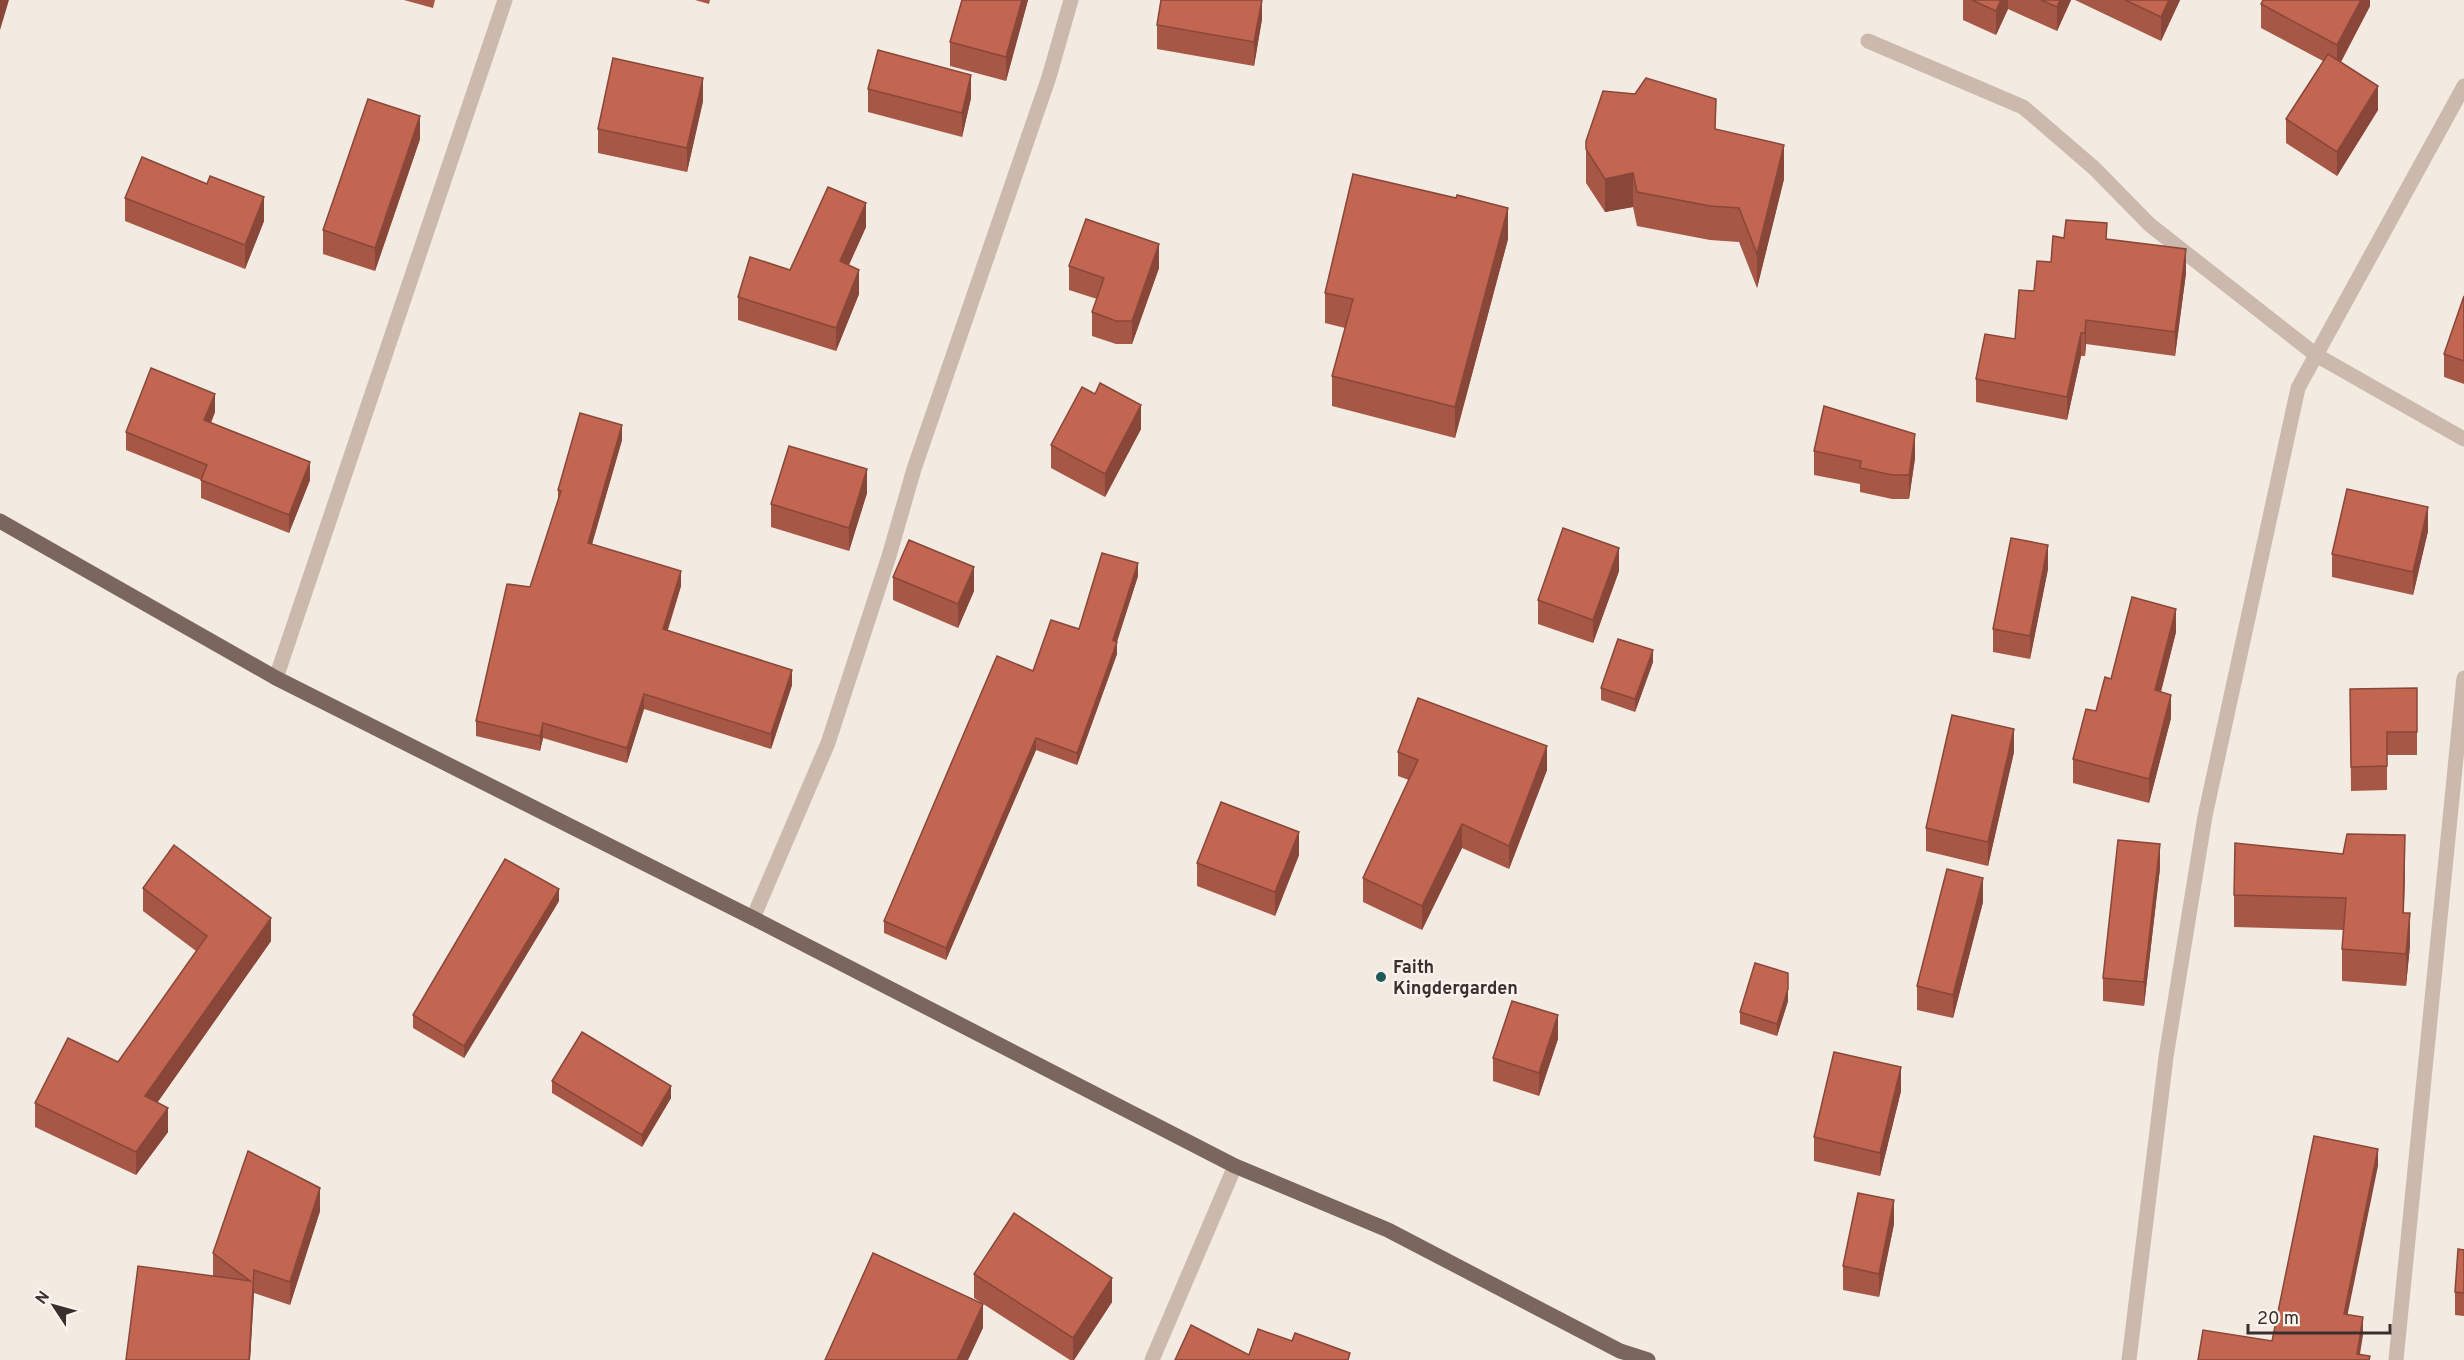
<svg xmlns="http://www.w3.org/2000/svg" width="2464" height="1360" font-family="Overpass,sans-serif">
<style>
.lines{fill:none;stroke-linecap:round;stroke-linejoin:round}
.minor{stroke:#cbb9ad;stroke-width:15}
.major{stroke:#7b665d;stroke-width:15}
.wall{fill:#a75746}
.shaded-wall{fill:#884739}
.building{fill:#c26551;stroke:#884739;stroke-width:1.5}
.poi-dot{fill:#225a5b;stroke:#faf4ee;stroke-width:2}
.labels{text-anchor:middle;stroke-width:4.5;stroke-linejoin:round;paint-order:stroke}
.poi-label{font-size:18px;font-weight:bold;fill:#3a2f2c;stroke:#faf4ee;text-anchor:start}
</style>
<rect width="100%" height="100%" fill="#f3eae2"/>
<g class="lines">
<g class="minor">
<path d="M 1868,41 L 2023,107 L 2094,168 L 2150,225 L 2316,355 L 2464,439"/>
<path d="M 276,678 L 505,0"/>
<path d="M 753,918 L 828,743 L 889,556 L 914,469 L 1049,77 L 1071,0"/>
<path d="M 1152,1360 L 1235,1166"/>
<path d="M 2129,1360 L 2166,1057 L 2205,816 L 2298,388 L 2464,86"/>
<path d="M 2396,1360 L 2464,678"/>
</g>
<path class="major" d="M 0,521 L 276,678 L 753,918 L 1235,1166 L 1388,1230 L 1620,1351 L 1648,1360"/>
</g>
<g class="wall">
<path d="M 404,0 L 435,0 L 433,8 Z"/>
<path d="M 695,0 L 710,0 L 709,4 Z"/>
<path d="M 962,0 L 1028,0 L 1006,81 L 950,66 L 950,42 Z"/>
<path d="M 1262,0 L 1262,19 L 1254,66 L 1157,49 L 1157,25 Z"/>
<path d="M 1963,0 L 2071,0 L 2057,31 L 2008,9 L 1996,35 L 1963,20 Z"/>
<path d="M 2075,0 L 2180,0 L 2161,41 Z"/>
<path d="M 2370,0 L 2370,6 L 2341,62 L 2378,110 L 2337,176 L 2286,143 L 2286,119 L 2323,61 L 2261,28 L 2261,4 Z"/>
<path d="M 868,89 L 971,98 L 962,137 L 868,112 Z"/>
<path d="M 703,101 L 687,172 L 598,153 L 598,129 Z"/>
<path d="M 1716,129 L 1784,179 L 1757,288 L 1739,242 L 1710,240 L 1637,226 L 1633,207 L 1605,212 L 1586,183 L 1586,141 Z"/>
<path d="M 420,139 L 375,271 L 323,254 L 323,230 Z"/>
<path d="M 125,198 L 264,221 L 245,269 L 125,221 Z"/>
<path d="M 866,227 L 849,265 L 859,294 L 836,351 L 738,320 L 738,297 L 790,270 Z"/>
<path d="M 2064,238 L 2107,239 L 2186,273 L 2175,356 L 2086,344 L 2085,356 L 2081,356 L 2067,420 L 1976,402 L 1976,379 L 2015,339 L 2034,291 Z"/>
<path d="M 1508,239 L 1455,438 L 1332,406 L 1332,376 L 1345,328 L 1325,323 L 1325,293 Z"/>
<path d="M 1069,266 L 1159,268 L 1132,344 L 1116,344 L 1092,336 L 1092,312 L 1097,299 L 1069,290 Z"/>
<path d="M 2464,296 L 2464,384 L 2444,377 L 2444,354 Z"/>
<path d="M 215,412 L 211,423 L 310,480 L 289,533 L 201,498 L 201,480 L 126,450 L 126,432 Z"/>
<path d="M 1141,429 L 1105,497 L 1051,468 L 1051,445 Z"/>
<path d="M 622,440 L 592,544 L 681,586 L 668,630 L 792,685 L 771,749 L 644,709 L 627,763 L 543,738 L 540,751 L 476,736 L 476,721 L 530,587 L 558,502 L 558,490 Z"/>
<path d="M 1814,451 L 1915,458 L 1909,499 L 1892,499 L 1860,492 L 1860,484 L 1814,475 Z"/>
<path d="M 867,493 L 849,551 L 771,527 L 771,504 Z"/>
<path d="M 2428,531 L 2413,595 L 2332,577 L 2332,554 Z"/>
<path d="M 2048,569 L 2030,659 L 1993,652 L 1993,629 Z"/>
<path d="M 1619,571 L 1593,643 L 1538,624 L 1538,600 Z"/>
<path d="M 1138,576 L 1117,642 L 1117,654 L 1077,765 L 1036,750 L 946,960 L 884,933 L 884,921 L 1033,671 Z"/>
<path d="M 893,577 L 974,591 L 958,628 L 893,600 Z"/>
<path d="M 2176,632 L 2161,692 L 2171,718 L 2149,803 L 2073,783 L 2073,759 L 2111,679 Z"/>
<path d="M 1653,662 L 1635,712 L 1601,700 L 1601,688 Z"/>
<path d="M 2417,688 L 2417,755 L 2387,755 L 2387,790 L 2351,791 L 2350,689 Z"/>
<path d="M 1398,752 L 1547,770 L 1509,869 L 1462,848 L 1422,930 L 1363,902 L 1363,878 L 1409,780 L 1398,776 Z"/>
<path d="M 2014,752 L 1988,866 L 1926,851 L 1926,828 Z"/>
<path d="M 1299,855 L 1275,916 L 1197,886 L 1197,863 Z"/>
<path d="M 2405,867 L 2404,913 L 2410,945 L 2406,986 L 2342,981 L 2342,949 L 2344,930 L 2234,927 L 2234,895 Z"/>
<path d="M 2160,868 L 2144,1006 L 2103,1001 L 2103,978 Z"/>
<path d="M 143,888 L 271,941 L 157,1103 L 168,1132 L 136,1175 L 35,1127 L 35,1103 L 118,1062 L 196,951 L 143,911 Z"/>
<path d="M 559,901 L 464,1058 L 413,1028 L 413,1015 Z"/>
<path d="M 1983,902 L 1953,1018 L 1917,1010 L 1917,986 Z"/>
<path d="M 1788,1001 L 1777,1036 L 1740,1024 L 1740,1012 Z"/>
<path d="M 1558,1039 L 1539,1096 L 1493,1081 L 1493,1058 Z"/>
<path d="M 552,1081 L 671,1098 L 642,1147 L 552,1093 Z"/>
<path d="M 1901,1091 L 1880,1176 L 1814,1161 L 1814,1137 Z"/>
<path d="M 320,1211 L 290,1305 L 254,1293 L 250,1360 L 126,1360 L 213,1276 L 213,1253 Z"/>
<path d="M 1894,1224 L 1879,1297 L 1843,1290 L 1843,1266 Z"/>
<path d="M 2464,1250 L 2464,1316 L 2455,1315 L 2455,1292 Z"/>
<path d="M 974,1274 L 1112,1302 L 1074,1360 L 1070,1360 L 974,1298 Z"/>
</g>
<g class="shaded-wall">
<path d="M 0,0 L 9,0 L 0,30 Z"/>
<path d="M 1022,0 L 1028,0 L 1006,81 L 1006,57 Z"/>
<path d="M 1262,0 L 1262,19 L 1254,66 L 1254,42 Z"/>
<path d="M 2001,0 L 2008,0 L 2008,9 L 1996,35 L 1996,11 Z"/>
<path d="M 2060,0 L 2071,0 L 2057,31 L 2057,7 Z"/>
<path d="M 2169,0 L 2180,0 L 2161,41 L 2161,17 Z"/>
<path d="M 2361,0 L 2370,0 L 2370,6 L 2337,69 L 2337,45 Z"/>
<path d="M 971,75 L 971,98 L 962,137 L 962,113 Z"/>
<path d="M 703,78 L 703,101 L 687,172 L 687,148 Z"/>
<path d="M 2378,86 L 2378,110 L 2337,176 L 2337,152 Z"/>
<path d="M 420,116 L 420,139 L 375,271 L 375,248 Z"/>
<path d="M 1784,145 L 1784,179 L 1757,288 L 1757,254 Z"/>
<path d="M 1633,173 L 1633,207 L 1605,212 L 1605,179 Z"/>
<path d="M 264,197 L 264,221 L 245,269 L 245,245 Z"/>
<path d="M 866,203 L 866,227 L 840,284 L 840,261 Z"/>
<path d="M 1508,208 L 1508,239 L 1455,438 L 1455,407 Z"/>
<path d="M 1159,244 L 1159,268 L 1132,344 L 1132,321 Z"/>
<path d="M 2186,249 L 2186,273 L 2175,356 L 2175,332 Z"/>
<path d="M 859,270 L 859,294 L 836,351 L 836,328 Z"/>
<path d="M 2086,320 L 2086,344 L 2085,356 L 2085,333 Z"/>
<path d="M 2081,333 L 2081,356 L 2067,420 L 2067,397 Z"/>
<path d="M 215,394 L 215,412 L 204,438 L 204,420 Z"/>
<path d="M 1141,405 L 1141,429 L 1105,497 L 1105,474 Z"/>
<path d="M 622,425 L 622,440 L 588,558 L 588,543 Z"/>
<path d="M 1915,434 L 1915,458 L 1909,499 L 1909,475 Z"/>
<path d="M 310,462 L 310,480 L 289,533 L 289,515 Z"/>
<path d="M 867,469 L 867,493 L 849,551 L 849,528 Z"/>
<path d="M 2428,507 L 2428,531 L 2413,595 L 2413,572 Z"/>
<path d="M 2048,545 L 2048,569 L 2030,659 L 2030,636 Z"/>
<path d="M 1619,548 L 1619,571 L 1593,643 L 1593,620 Z"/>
<path d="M 1138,563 L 1138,576 L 1115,647 L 1117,642 L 1117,654 L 1077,765 L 1077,753 Z"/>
<path d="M 974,567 L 974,591 L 958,628 L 958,604 Z"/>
<path d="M 681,571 L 681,586 L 663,644 L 663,629 Z"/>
<path d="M 2176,609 L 2176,632 L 2155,714 L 2155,690 Z"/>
<path d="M 1653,650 L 1653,662 L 1635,712 L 1635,699 Z"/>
<path d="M 792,670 L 792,685 L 771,749 L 771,734 Z"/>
<path d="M 644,694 L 644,709 L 627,763 L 627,748 Z"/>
<path d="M 2171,695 L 2171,718 L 2149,803 L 2149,779 Z"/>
<path d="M 543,723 L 543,738 L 540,751 L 540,736 Z"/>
<path d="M 2014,729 L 2014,752 L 1988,866 L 1988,842 Z"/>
<path d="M 1036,738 L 1036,750 L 946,960 L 946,948 Z"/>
<path d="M 1547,746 L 1547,770 L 1509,869 L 1509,846 Z"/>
<path d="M 1462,824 L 1462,848 L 1422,930 L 1422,906 Z"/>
<path d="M 1299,832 L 1299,855 L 1275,916 L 1275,892 Z"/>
<path d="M 2405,835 L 2405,867 L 2403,945 L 2403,913 Z"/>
<path d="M 2160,844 L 2160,868 L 2144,1006 L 2144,982 Z"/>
<path d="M 1983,878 L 1983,902 L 1953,1018 L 1953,995 Z"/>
<path d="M 559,889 L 559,901 L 464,1058 L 464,1046 Z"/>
<path d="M 2410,913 L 2410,945 L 2406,986 L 2406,954 Z"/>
<path d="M 271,918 L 271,941 L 145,1120 L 145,1096 Z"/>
<path d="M 1788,989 L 1788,1001 L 1777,1036 L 1777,1024 Z"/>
<path d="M 1558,1015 L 1558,1039 L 1539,1096 L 1539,1073 Z"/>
<path d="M 1901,1067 L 1901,1091 L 1880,1176 L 1880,1153 Z"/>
<path d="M 671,1086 L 671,1098 L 642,1147 L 642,1135 Z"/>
<path d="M 168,1108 L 168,1132 L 136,1175 L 136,1152 Z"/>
<path d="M 2378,1149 L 2378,1166 L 2344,1332 L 2344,1314 Z"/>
<path d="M 320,1188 L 320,1211 L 290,1305 L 290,1282 Z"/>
<path d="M 1894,1200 L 1894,1224 L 1879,1297 L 1879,1274 Z"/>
<path d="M 254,1270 L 254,1293 L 250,1360 L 249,1360 Z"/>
<path d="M 1112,1278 L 1112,1302 L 1074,1360 L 1073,1360 L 1073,1338 Z"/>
<path d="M 983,1304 L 983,1328 L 968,1360 L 957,1360 Z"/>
<path d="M 2363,1317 L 2363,1335 L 2359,1360 L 2357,1354 Z"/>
</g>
<g class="building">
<path d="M 962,0 L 1022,0 L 1006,57 L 950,42 Z"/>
<path d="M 1161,0 L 1262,0 L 1254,42 L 1157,25 Z"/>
<path d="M 1972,0 L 2001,0 L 1996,11 Z"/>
<path d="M 2041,0 L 2060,0 L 2057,7 Z"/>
<path d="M 2125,0 L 2169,0 L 2161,17 Z"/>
<path d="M 2263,0 L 2361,0 L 2337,45 L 2261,4 Z"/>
<path d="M 878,50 L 971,75 L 962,113 L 868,89 Z"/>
<path d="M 2328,54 L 2378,86 L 2337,152 L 2286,119 Z"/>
<path d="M 613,58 L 703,78 L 687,148 L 598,129 Z"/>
<path d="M 1646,78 L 1716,99 L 1715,129 L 1784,145 L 1757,254 L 1739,208 L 1710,206 L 1637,192 L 1633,173 L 1605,179 L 1586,149 L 1586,141 L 1603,91 L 1635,94 Z"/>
<path d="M 368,99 L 420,116 L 375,248 L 323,230 Z"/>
<path d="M 142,157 L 207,184 L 210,176 L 264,197 L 245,245 L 125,198 Z"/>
<path d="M 1353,174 L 1456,198 L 1457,195 L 1508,208 L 1455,407 L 1332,376 L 1353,299 L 1325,293 Z"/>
<path d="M 828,187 L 866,203 L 840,261 L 859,270 L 836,328 L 738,297 L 750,257 L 790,270 Z"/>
<path d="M 1086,219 L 1159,244 L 1132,321 L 1116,321 L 1092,312 L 1104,278 L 1069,266 Z"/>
<path d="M 2066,220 L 2107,223 L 2106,239 L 2186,249 L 2175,332 L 2086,320 L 2085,333 L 2081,333 L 2067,397 L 1976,379 L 1985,334 L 2015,339 L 2019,290 L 2034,291 L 2037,261 L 2051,262 L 2053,236 L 2064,238 Z"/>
<path d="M 2464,296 L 2464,361 L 2444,354 Z"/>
<path d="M 151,368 L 215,394 L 204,420 L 310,462 L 289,515 L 201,480 L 207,465 L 126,432 Z"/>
<path d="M 1100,383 L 1141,405 L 1105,474 L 1051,445 L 1082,387 L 1095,394 Z"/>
<path d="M 1824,406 L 1915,434 L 1909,475 L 1892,475 L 1860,468 L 1861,461 L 1814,451 Z"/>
<path d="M 580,413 L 622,425 L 588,543 L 681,571 L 663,629 L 792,670 L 771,734 L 644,694 L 627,748 L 543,723 L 540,736 L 476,721 L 507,584 L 530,587 L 561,491 L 558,490 Z"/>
<path d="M 789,446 L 867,469 L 849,528 L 771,504 Z"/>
<path d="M 2347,489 L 2428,507 L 2413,572 L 2332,554 Z"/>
<path d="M 1563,528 L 1619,548 L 1593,620 L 1538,600 Z"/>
<path d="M 2011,538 L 2048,545 L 2030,636 L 1993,629 Z"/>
<path d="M 909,540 L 974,567 L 958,604 L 893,577 Z"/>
<path d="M 1102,553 L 1138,563 L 1113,640 L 1117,642 L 1077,753 L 1036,738 L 946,948 L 884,921 L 997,656 L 1033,671 L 1051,620 L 1079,629 Z"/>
<path d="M 2132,597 L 2176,609 L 2155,690 L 2171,695 L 2149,779 L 2073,759 L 2086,709 L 2096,711 L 2105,677 L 2111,679 Z"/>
<path d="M 1618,639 L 1653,650 L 1635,699 L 1601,688 Z"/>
<path d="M 2417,688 L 2417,732 L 2387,732 L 2387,766 L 2351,767 L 2350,689 Z"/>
<path d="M 1418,698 L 1547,746 L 1509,846 L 1462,824 L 1422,906 L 1363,878 L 1418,760 L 1398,752 Z"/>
<path d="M 1952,715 L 2014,729 L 1988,842 L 1926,828 Z"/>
<path d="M 1221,802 L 1299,832 L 1275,892 L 1197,863 Z"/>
<path d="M 2347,834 L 2405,835 L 2403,913 L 2410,913 L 2406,954 L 2342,949 L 2346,898 L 2234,895 L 2235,843 L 2343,854 Z"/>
<path d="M 2118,840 L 2160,844 L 2144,982 L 2103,978 Z"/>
<path d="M 174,845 L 271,918 L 145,1096 L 168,1108 L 136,1152 L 35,1103 L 68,1038 L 118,1062 L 207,936 L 143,888 Z"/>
<path d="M 505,859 L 559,889 L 464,1046 L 413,1015 Z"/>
<path d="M 1947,869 L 1983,878 L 1953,995 L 1917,986 Z"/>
<path d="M 1755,963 L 1788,973 L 1788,989 L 1777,1024 L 1740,1012 Z"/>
<path d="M 1512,1001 L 1558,1015 L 1539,1073 L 1493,1058 Z"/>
<path d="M 582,1032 L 671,1086 L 642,1135 L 552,1081 Z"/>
<path d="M 1834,1052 L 1901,1067 L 1880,1153 L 1814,1137 Z"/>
<path d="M 2314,1136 L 2378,1149 L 2344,1314 L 2363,1317 L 2357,1354 L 2370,1356 L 2369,1360 L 2198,1360 L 2203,1330 L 2272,1341 Z"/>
<path d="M 248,1151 L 320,1188 L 290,1282 L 254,1270 L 249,1360 L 126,1360 L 138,1266 L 250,1281 L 213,1253 Z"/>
<path d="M 1858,1193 L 1894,1200 L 1879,1274 L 1843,1266 Z"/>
<path d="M 1014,1213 L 1112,1278 L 1073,1338 L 974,1274 Z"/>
<path d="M 2458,1249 L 2464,1250 L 2464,1293 L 2455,1292 Z"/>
<path d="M 873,1253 L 983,1304 L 957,1360 L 825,1360 Z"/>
<path d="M 1191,1325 L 1249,1355 L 1258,1329 L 1292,1341 L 1295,1333 L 1350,1353 L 1348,1360 L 1175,1360 Z"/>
</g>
<circle class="poi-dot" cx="1381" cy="977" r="6"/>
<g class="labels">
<g class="poi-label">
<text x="1393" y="973">Faith<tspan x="1393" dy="21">Kingdergarden</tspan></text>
</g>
</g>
<g transform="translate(54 1306) rotate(306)" stroke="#faf4ee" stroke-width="4.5" paint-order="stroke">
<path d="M0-4.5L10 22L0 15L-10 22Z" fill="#3a2f2c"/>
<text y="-9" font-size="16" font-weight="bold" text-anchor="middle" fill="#3a2f2c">N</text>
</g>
<path d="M2248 1324v9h142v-9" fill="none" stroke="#3a2f2c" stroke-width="3"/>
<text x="2257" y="1324" font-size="18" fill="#3a2f2c" stroke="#faf4ee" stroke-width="4.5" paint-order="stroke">20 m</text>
</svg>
